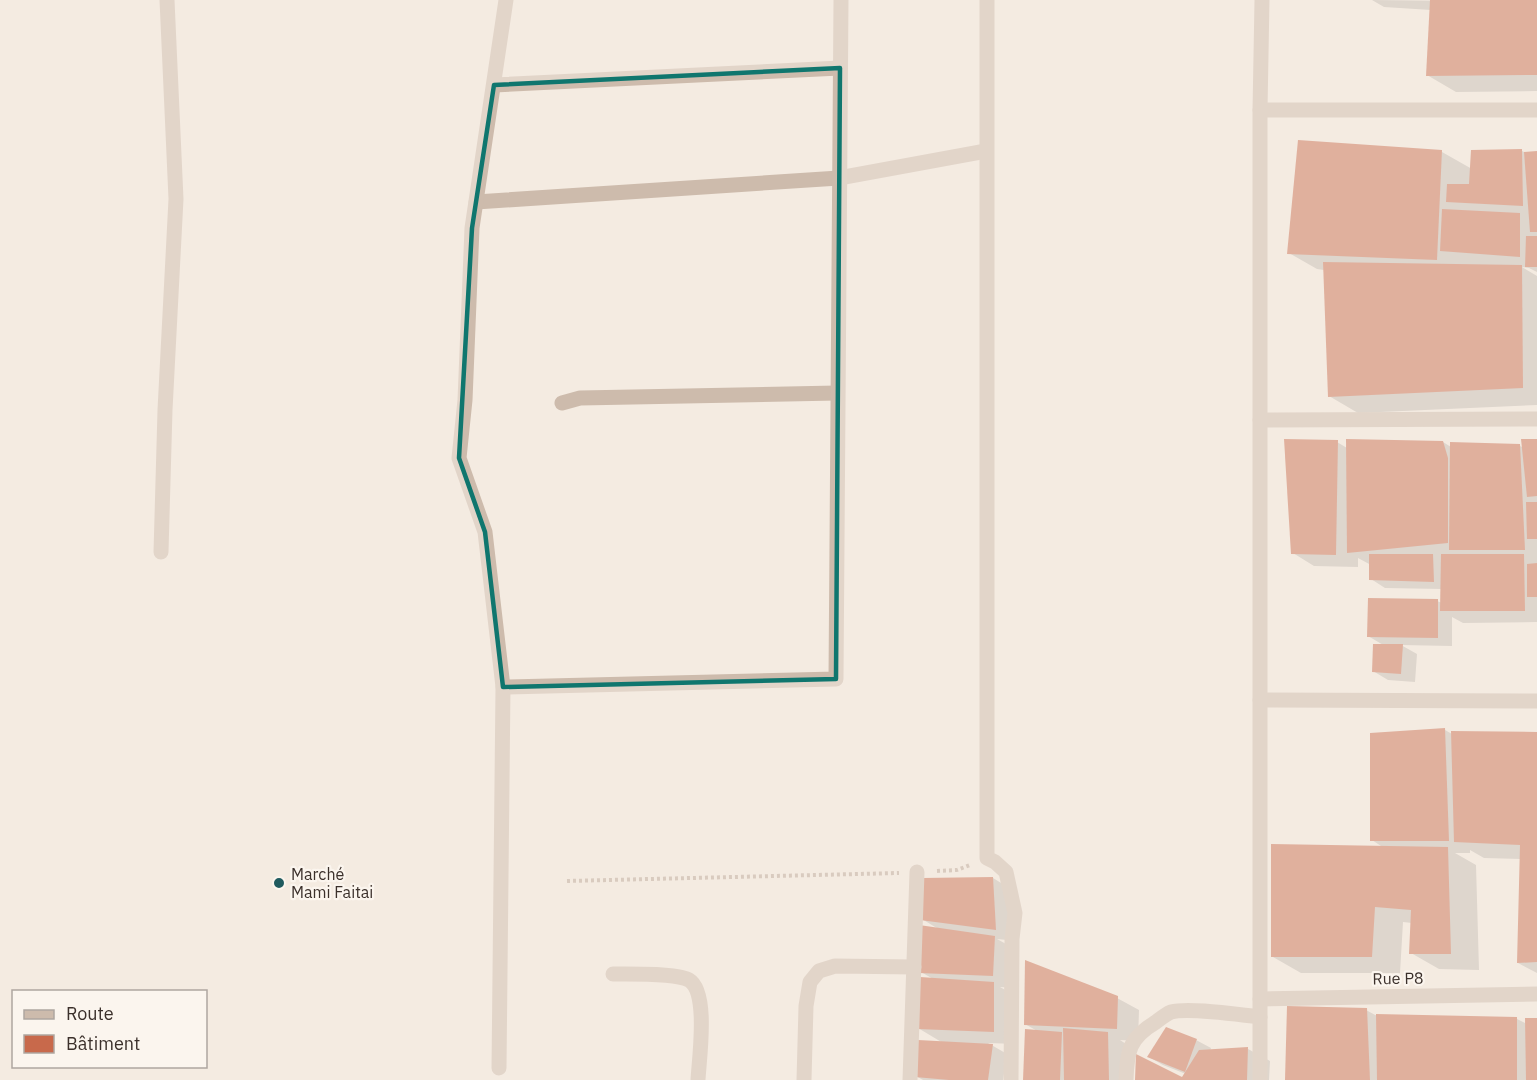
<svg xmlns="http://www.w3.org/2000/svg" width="1537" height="1080" font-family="'IBM Plex Sans',sans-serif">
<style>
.shadow{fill:#0003}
.building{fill:#c8694b}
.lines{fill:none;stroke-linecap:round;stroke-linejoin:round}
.path{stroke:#b9a596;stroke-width:4;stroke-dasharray:3 3;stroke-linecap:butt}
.street{stroke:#cdbbac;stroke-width:15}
.marked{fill:none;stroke:#0f766e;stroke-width:4.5;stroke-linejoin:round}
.poi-dot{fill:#1f5a5e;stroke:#fbf5ee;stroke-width:2}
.labels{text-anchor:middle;stroke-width:4.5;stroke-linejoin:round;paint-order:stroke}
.poi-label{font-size:16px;fill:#3b302b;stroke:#fbf5ee;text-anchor:start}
.street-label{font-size:16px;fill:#3b302b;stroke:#fbf5ee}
</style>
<rect width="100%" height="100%" fill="#f4ebe1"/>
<g class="shadow">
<path d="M 1372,0 L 1537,2 L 1537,91 L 1456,92 L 1427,75 L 1431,10 L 1384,7 Z"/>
<path d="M 1522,151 L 1526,153 L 1537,152 L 1537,272 L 1529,268 L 1522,267 L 1537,276 L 1537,405 L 1358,413 L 1329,396 L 1324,270 L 1317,269 L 1289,253 L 1442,152 L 1472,169 Z"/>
<path d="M 1537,441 L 1537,622 L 1463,623 L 1452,617 L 1452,646 L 1401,645 L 1417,654 L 1415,682 L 1388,680 L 1373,671 L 1385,646 L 1368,636 L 1437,601 L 1442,603 L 1442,589 L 1385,588 L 1371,579 L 1371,565 L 1358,558 L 1358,567 L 1314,566 L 1293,553 L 1337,442 L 1347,448 L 1443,442 L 1451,447 L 1520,446 L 1524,448 Z"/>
<path d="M 1445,730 L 1452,734 L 1537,733 L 1537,973 L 1518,963 L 1521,859 L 1484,858 L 1470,850 L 1470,853 L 1455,853 L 1476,865 L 1479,970 L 1439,969 L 1411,953 L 1412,923 L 1403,922 L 1400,973 L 1301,973 L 1273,957 L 1384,848 L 1372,840 Z"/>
<path d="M 993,878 L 1014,891 L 1017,941 L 997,939 L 1017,950 L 1015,988 L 1000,987 L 1016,996 L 1016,1044 L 988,1043 L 1007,1054 L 1003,1080 L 923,1080 L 916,1076 L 943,1043 L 918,1028 L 935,980 L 921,972 L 940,930 L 922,919 Z"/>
<path d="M 1117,998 L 1139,1010 L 1138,1041 L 1120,1040 L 1129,1046 L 1130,1080 L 1024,1080 L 1039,1032 L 1025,1024 Z"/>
<path d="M 1366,1010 L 1377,1016 L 1517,1019 L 1527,1024 L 1537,1020 L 1537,1080 L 1286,1080 Z"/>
<path d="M 1196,1040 L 1211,1048 L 1210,1051 L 1248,1049 L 1270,1061 L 1269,1080 L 1136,1080 L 1183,1078 L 1186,1074 L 1163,1065 L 1149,1057 Z"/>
</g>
<g class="building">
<path d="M 1430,0 L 1537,0 L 1537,75 L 1426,76 Z"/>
<path d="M 1298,140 L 1442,150 L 1437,260 L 1287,254 Z"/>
<path d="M 1522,149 L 1523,206 L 1446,202 L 1447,184 L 1469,184 L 1471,150 Z"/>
<path d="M 1537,151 L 1537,232 L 1530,232 L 1524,152 Z"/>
<path d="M 1442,209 L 1520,213 L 1520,257 L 1440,251 Z"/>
<path d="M 1526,236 L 1537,236 L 1537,267 L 1525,267 Z"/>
<path d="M 1323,262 L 1522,265 L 1523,388 L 1328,397 Z"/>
<path d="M 1284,439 L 1338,440 L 1336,555 L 1291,554 Z"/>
<path d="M 1346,439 L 1443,441 L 1448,458 L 1448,543 L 1347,553 Z"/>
<path d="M 1521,439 L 1537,439 L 1537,496 L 1527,497 Z"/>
<path d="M 1450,442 L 1520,444 L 1525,550 L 1449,550 Z"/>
<path d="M 1526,502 L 1537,502 L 1537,539 L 1527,539 Z"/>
<path d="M 1369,554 L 1433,554 L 1434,582 L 1369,580 Z"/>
<path d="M 1441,554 L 1524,554 L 1525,611 L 1440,611 Z"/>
<path d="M 1537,563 L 1537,597 L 1527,597 L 1527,564 Z"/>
<path d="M 1368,598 L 1438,599 L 1438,638 L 1367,637 Z"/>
<path d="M 1373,644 L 1403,644 L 1401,674 L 1372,672 Z"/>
<path d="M 1445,728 L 1449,841 L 1370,841 L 1370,733 Z"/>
<path d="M 1451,731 L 1537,732 L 1537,962 L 1517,963 L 1520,845 L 1454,842 Z"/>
<path d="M 1271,844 L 1448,847 L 1451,954 L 1409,954 L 1411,910 L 1375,907 L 1372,957 L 1271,957 Z"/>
<path d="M 993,877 L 996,930 L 920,920 L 922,878 Z"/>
<path d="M 919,925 L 995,936 L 993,976 L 919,973 Z"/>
<path d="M 1025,960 L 1118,996 L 1117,1029 L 1024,1025 Z"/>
<path d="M 920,977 L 994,982 L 994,1032 L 917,1029 Z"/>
<path d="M 1287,1006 L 1367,1008 L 1370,1080 L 1285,1080 Z"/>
<path d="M 1376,1014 L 1517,1017 L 1517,1080 L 1377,1080 Z"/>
<path d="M 1525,1018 L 1537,1018 L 1537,1080 L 1526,1080 Z"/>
<path d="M 1166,1027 L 1197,1039 L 1185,1072 L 1147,1057 Z"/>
<path d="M 1063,1028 L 1108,1032 L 1109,1080 L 1064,1080 Z"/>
<path d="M 1025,1029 L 1062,1032 L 1060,1080 L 1023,1080 Z"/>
<path d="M 918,1040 L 993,1044 L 988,1080 L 949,1080 L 915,1077 Z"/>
<path d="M 1248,1047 L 1247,1080 L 1135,1080 L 1136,1054 L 1182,1077 L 1199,1050 Z"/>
</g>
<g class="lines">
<g class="path">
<path d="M 937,871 L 957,870 L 970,865"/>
<path d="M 567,881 L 899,873"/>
</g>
<g class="street">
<path d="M 987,0 L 987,858 L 995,862 L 1006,872 L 1015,913 L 1012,939 L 1011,1080"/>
<path d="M 494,85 L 840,68"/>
<path d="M 1260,110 L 1537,110"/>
<path d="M 476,202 L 839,178 L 986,151"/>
<path d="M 562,403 L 580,398 L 837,393"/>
<path d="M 1260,420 L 1537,419"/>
<path d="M 161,552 L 165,410 L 176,199 L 167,0"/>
<path d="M 503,687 L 836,679 L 841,0"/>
<path d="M 1260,700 L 1537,701"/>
<path d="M 613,974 C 630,974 675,973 689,980 C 709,992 699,1059 698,1080"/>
<path d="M 1260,999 L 1537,994"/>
<path d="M 499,1068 L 503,687 L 485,532 L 459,458 L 465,400 L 472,228 L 506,0"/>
<path d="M 804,1080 L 806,1006 L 810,982 L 819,971 L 835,966 L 914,967"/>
<path d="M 910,1080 L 917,872"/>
<path d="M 1126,1080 C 1127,1051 1129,1038 1156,1022 C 1160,1019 1166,1014 1171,1012 C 1189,1007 1240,1015 1260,1017"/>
<path d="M 1260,1080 L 1260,110 L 1262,0"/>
</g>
</g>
<path d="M0 0H1537V1080H0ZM 840,68 L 836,679 L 503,687 L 485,532 L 459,458 L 472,228 L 494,85 Z" fill="#f4ebe1" fill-opacity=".55" fill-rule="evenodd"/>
<path class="marked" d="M 840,68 L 836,679 L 503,687 L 485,532 L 459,458 L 472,228 L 494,85 Z"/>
<circle class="poi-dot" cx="279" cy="883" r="6"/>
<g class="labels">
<g class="poi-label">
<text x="291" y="880">Marché<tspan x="291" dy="18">Mami Faitai</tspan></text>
</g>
<g class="street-label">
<text transform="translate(1398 978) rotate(-1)" y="6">Rue P8</text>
</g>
</g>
<rect x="12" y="990" width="195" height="78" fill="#fbf5ee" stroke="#aea6a0" stroke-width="1.5"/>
<rect x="24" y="1010" width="30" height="9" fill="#cdbbac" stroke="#aea6a0" stroke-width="1.5"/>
<text x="66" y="1020" font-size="18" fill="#3b302b">Route</text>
<rect x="24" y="1035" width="30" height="18" fill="#c8694b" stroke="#aea6a0" stroke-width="1.5"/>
<text x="66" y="1050" font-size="18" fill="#3b302b">Bâtiment</text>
</svg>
